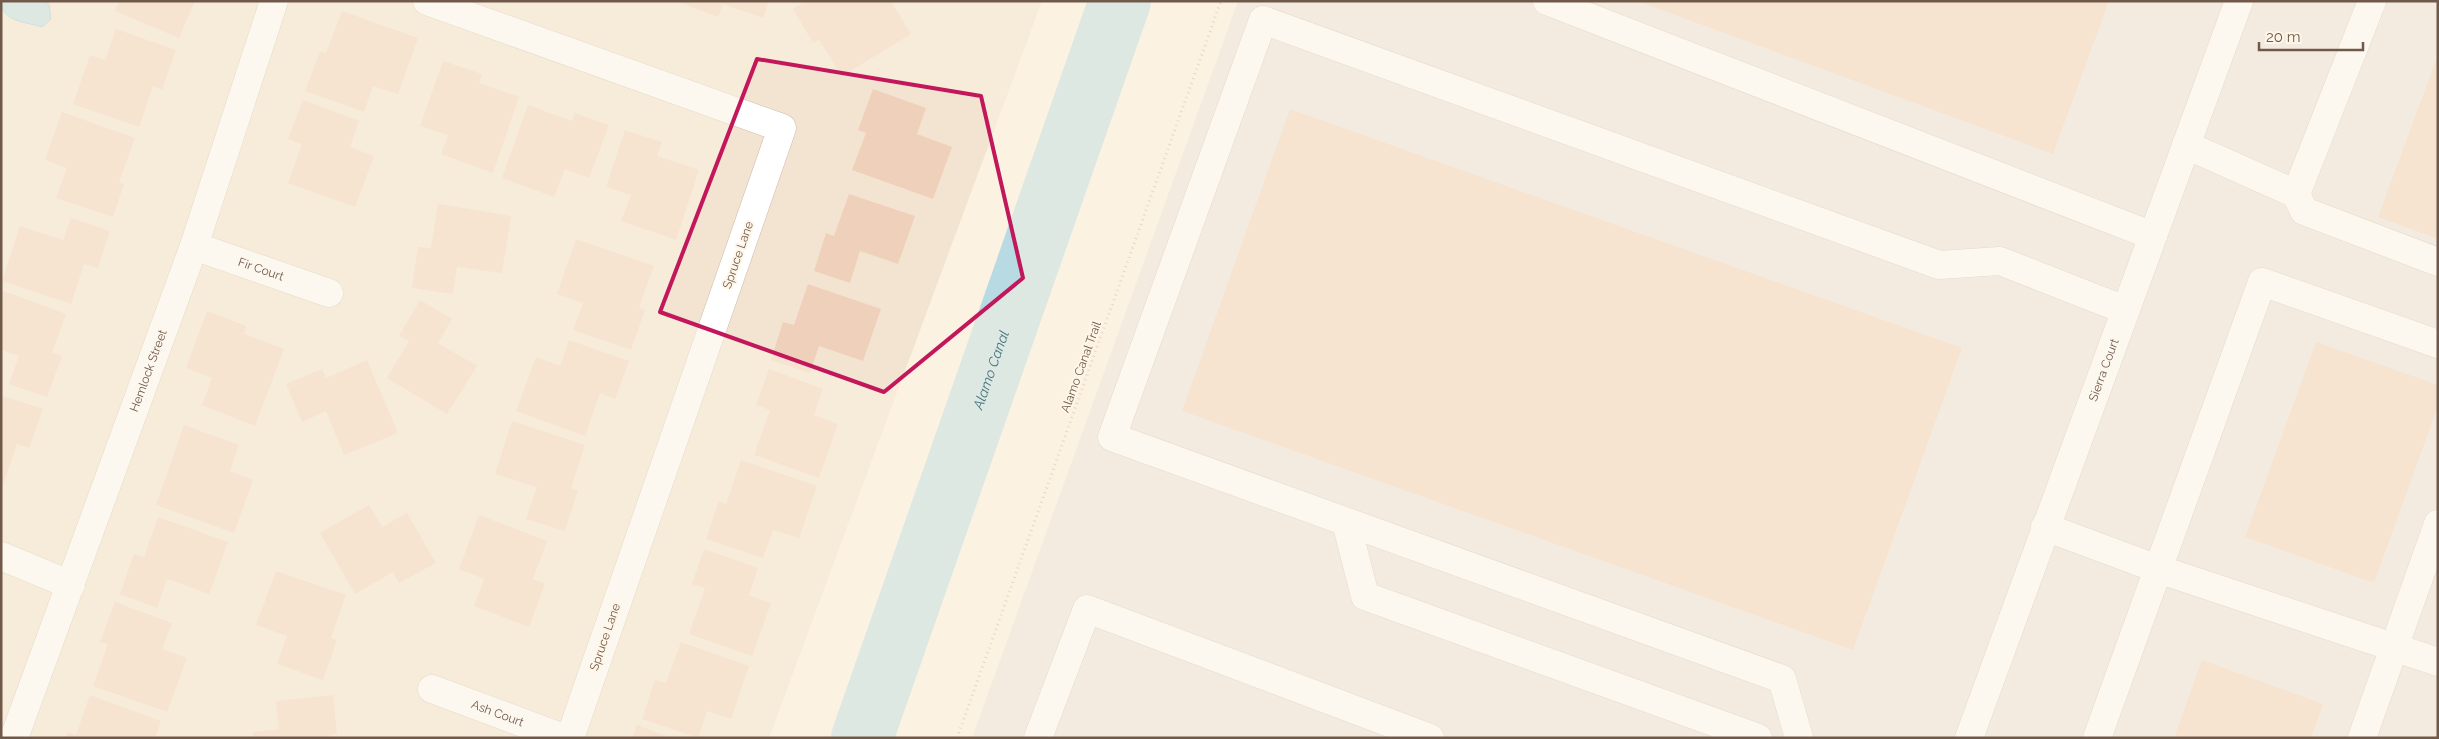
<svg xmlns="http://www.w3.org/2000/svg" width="2439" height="739" font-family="Raleway,sans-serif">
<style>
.residential{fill:#f2e4d1}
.industrial{fill:#eae3dd}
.water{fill:#b8dbe3;stroke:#9fcad4}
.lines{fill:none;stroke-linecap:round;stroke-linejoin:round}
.river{stroke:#b8dbe3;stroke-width:62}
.building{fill:#efd1bb}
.minor-casing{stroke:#cdbcac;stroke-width:29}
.path{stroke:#d3b59f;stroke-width:3;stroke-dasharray:1 4;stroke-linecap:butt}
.minor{stroke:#fff;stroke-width:28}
.marked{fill:none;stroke:#c2185b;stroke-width:4;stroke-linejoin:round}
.labels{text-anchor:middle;stroke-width:4;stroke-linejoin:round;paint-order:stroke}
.street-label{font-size:12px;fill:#71594a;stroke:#fef6e8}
.water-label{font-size:14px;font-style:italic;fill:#457783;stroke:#fef6e8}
</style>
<rect width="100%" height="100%" fill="#fbf2e2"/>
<path class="residential" d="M 1,1 L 1042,1 L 769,738 L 1,738 Z"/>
<path class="industrial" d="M 1238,1 L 2438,1 L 2438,738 L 972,738 Z"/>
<path class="water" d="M 1,1 L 42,1 L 49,4 L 51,19 L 42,27 C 27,22 1,22 1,1 Z"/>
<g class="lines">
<path class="river" id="s1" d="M 862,738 L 1120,1"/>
</g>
<g class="building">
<path d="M 119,1 L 195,1 L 179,38 L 115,11 Z"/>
<path d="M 680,1 L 769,1 L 763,18 L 723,4 L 718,17 L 680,3 Z"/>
<path d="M 805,1 L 891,1 L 911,34 L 842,76 L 819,40 L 813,43 L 793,9 Z"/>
<path d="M 1637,1 L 2109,1 L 2053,154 Z"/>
<path d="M 342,11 L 418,38 L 398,94 L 373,86 L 364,112 L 305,91 L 320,52 L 326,53 Z"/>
<path d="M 116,29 L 176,50 L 162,90 L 153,86 L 139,127 L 73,104 L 90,55 L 105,60 Z"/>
<path d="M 2438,55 L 2438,239 L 2378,217 Z"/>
<path d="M 443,61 L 482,74 L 479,83 L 519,97 L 493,173 L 441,154 L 448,135 L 420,126 Z"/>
<path d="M 873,89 L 926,108 L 917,134 L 952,147 L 933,199 L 852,170 L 866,133 L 858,130 Z"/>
<path d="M 303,100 L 359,121 L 350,147 L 374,156 L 355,207 L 288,183 L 302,144 L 288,139 Z"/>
<path d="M 528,105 L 572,121 L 575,113 L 609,125 L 589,178 L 565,169 L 554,197 L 502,178 Z"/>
<path d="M 1290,109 L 1962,348 L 1853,650 L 1182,411 Z"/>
<path d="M 62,112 L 135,138 L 119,182 L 124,184 L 113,217 L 56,198 L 67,168 L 45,160 Z"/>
<path d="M 625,130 L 662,142 L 657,156 L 699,170 L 676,240 L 621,221 L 631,195 L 606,187 Z"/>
<path d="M 849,194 L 915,216 L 898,264 L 860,251 L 850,283 L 814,271 L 826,233 L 834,236 Z"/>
<path d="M 438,204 L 511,216 L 502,273 L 457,267 L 453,294 L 412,288 L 418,247 L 431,248 Z"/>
<path d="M 71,218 L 110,231 L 98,268 L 84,264 L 71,304 L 2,281 L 20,226 L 63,240 Z"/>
<path d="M 576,239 L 654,266 L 639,307 L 645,310 L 631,350 L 573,330 L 583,303 L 557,294 Z"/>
<path d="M 808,284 L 881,309 L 863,361 L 819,346 L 810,373 L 771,360 L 783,322 L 794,325 Z"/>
<path d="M 1,290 L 66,314 L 52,353 L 62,356 L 47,397 L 9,384 L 19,356 L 1,350 Z"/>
<path d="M 420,300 L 452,319 L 438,343 L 477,366 L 447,414 L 387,378 L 409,341 L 399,336 Z"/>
<path d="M 207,311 L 246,326 L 244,334 L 284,349 L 255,426 L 202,405 L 212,378 L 186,368 Z"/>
<path d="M 569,340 L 629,361 L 615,399 L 600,393 L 585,436 L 516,411 L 536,357 L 560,366 Z"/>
<path d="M 2316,342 L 2438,385 L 2438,406 L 2374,583 L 2245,537 Z"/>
<path d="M 367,360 L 398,433 L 344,455 L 326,411 L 302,422 L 286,384 L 322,369 L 326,378 Z"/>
<path d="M 769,369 L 823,389 L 814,415 L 838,424 L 819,478 L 754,455 L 770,410 L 756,405 Z"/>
<path d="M 3,396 L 43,409 L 29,448 L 17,444 L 2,487 L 1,402 Z"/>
<path d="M 512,421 L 585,445 L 571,488 L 578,490 L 565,531 L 526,519 L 537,487 L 495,474 Z"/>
<path d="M 184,425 L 239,445 L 230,471 L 253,480 L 234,533 L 156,505 Z"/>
<path d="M 741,460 L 817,486 L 799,538 L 773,530 L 763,558 L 706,539 L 719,501 L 726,504 Z"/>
<path d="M 369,505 L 382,527 L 407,513 L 436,563 L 399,583 L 393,572 L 355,594 L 320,533 Z"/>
<path d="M 479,515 L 547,541 L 533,579 L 545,584 L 529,627 L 474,606 L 484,579 L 459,569 Z"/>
<path d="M 158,517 L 228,542 L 209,594 L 167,579 L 157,608 L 120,594 L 134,554 L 144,557 Z"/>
<path d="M 704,549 L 758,568 L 749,595 L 771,603 L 752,656 L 689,634 L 705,588 L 692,584 Z"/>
<path d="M 276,571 L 346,595 L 331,638 L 337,640 L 323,680 L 277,664 L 287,636 L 256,625 Z"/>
<path d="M 115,602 L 172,623 L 162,649 L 187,658 L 167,712 L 93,686 L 108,644 L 100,642 Z"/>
<path d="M 681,642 L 749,666 L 731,719 L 707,711 L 698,738 L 642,719 L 655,680 L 666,683 Z"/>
<path d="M 2202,660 L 2323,704 L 2311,738 L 2174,738 Z"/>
<path d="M 90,695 L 161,721 L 155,738 L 66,738 L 68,732 L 76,735 Z"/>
<path d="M 333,695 L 337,733 L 330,735 L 330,738 L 253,738 L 253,732 L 279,729 L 276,701 Z"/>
<path d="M 637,725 L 671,738 L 632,738 Z"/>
</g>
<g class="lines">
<g class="minor-casing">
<g id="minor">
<path d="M 427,1 L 782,128 L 570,738"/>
<path d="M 1547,1 L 2153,236"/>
<path d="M 2372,1 L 2296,194 L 2304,211 L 2438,262"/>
<path d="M 2186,145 L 2296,194"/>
<path id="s2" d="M 194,246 L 329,293"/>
<path d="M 1346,522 L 1365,596 L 1758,738"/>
<path d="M 2045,527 L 2158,569 L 2438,662"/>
<path d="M 1,556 L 71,585"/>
<path id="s3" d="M 432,689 L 564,738"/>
<path id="s4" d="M 14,738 L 194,246 L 274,1"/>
<path d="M 1038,738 L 1087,609 L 1430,738"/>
<path d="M 1799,738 L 1782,679 L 1112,437 L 1263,20 L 1939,265 L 2000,261 L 2125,310"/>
<path id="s5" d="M 1969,738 L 2239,1"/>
<path d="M 2097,738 L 2262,282 L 2438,344"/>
<path d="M 2362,738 L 2438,524"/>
</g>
</g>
<path class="path" d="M 957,738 L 1221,1"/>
<use href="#minor" class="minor"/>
</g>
<path d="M0 0H2439V739H0ZM 757,59 L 981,96 L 1023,278 L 884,392 L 660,312 Z" fill="#fbf2e2" fill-opacity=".55" fill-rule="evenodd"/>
<path class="marked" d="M 757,59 L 981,96 L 1023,278 L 884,392 L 660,312 Z"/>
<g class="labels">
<g class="street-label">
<text transform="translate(738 255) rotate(-71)" y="4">Spruce Lane</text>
<text dy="4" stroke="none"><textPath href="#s2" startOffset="71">Fir Court</textPath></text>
<text transform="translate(1081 367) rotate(-70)" y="4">Alamo Canal Trail</text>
<text dy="4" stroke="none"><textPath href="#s5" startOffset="392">Sierra Court</textPath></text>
<text dy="4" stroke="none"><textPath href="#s4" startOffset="391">Hemlock Street</textPath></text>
<text transform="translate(605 637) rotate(-71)" y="4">Spruce Lane</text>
<text dy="4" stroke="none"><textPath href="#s3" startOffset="70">Ash Court</textPath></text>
</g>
<g class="water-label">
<text dy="5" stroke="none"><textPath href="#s1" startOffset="390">Alamo Canal</textPath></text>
</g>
</g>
<rect width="2439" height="739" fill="none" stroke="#71594a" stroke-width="5"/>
<path d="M2259 42v8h104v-8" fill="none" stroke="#71594a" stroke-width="2.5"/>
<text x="2266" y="42" font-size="15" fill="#71594a" stroke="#fef6e8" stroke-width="4" paint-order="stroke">20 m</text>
</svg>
